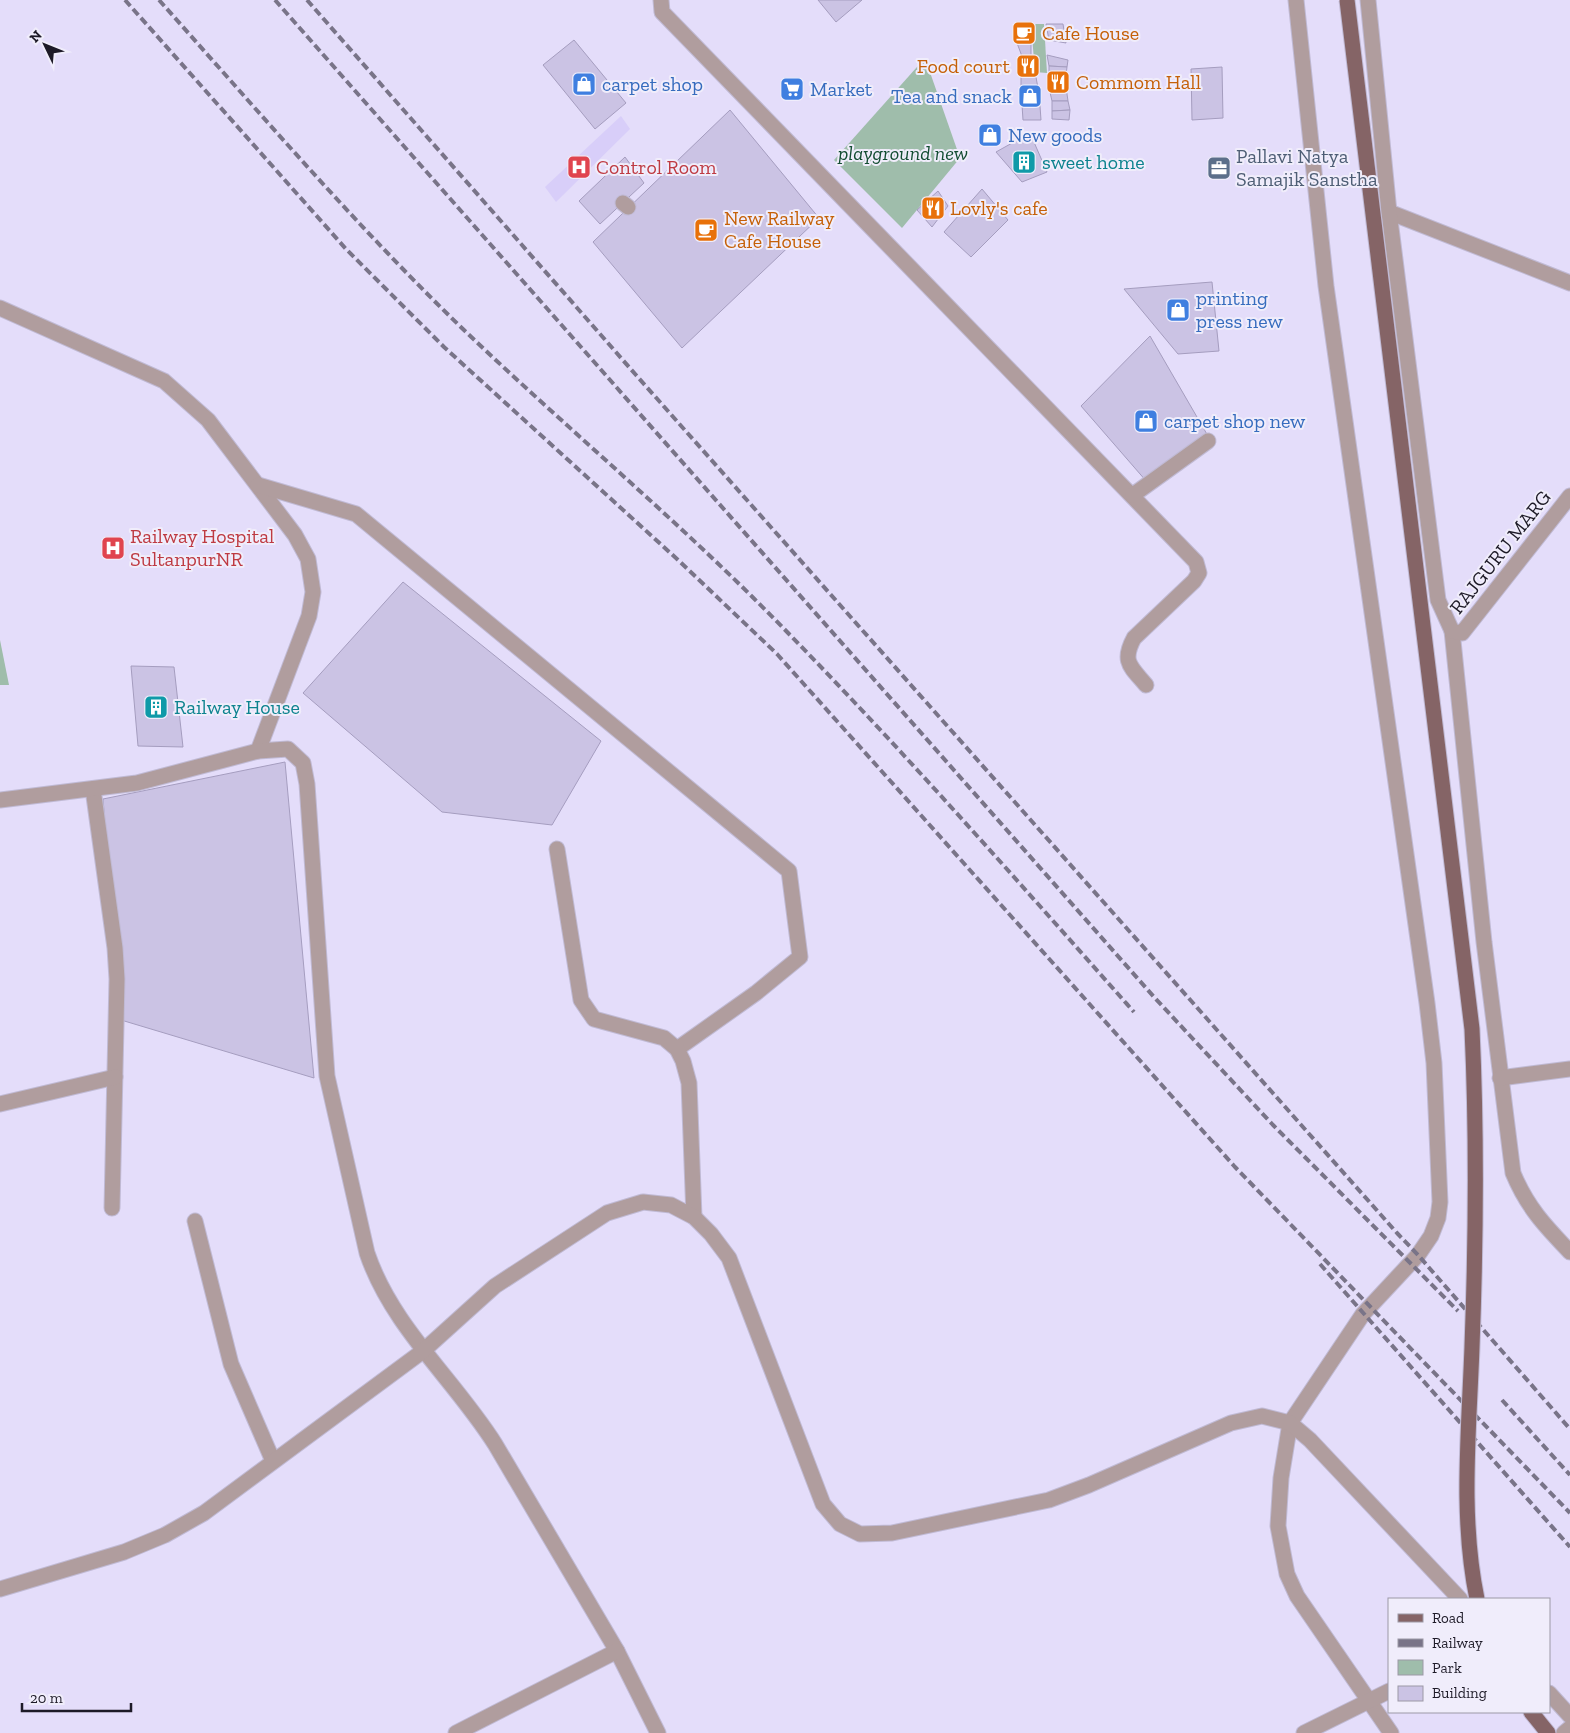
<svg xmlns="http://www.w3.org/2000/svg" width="1570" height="1733" font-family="'Zilla Slab',serif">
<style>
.built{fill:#d8cef9}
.green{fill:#9fbdab}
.building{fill:#cbc3e4;stroke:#a59dbf}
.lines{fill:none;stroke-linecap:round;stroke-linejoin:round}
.minor-casing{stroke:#c0bad4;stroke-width:17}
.tertiary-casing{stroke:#c0bad4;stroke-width:17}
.primary-casing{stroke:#c0bad4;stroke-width:17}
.minor{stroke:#b09d9e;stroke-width:15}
.tertiary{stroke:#b09d9e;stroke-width:15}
.primary{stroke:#856466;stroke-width:15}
.rail{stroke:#797488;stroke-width:4;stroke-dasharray:8 4;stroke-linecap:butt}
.primary-bridge-casing{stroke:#c0bad4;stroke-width:17;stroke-linecap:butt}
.primary-bridge{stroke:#856466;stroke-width:15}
.labels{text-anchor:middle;stroke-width:4;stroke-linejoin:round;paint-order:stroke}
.food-label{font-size:20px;fill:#c56008;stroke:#f0edfb;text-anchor:start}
.shop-label{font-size:20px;fill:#366cbe;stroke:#f0edfb;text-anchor:start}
.park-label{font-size:20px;font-style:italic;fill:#124c31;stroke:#f0edfb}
.service-label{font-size:20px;fill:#4e5e75;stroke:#f0edfb;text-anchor:start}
.culture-label{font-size:20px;fill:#0d838f;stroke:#f0edfb;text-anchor:start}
.health-label{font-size:20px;fill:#be3a42;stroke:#f0edfb;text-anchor:start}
.street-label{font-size:20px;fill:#1d1a27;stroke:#f0edfb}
</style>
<rect width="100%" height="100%" fill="#e4ddfa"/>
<path class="built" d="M 621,116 L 630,129 L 556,202 L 545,187 Z"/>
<g class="green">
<path d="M 1031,24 L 1044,24 L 1047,73 L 1035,72 Z"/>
<path d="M 925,58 L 960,158 L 902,228 L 834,160 Z"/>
<path d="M 0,640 L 9,685 L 0,685 Z"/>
</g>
<g class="building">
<path d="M 818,0 L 862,0 L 836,22 Z"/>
<path d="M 1016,23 L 1031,24 L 1031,42 L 1017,43 Z"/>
<path d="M 1046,24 L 1063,24 L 1066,43 L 1049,40 Z"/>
<path d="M 574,40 L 626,103 L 595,129 L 543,65 Z"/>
<path d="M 1031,42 L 1031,61 L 1023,59 L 1017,43 Z"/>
<path d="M 1047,55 L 1068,60 L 1067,67 L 1049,66 Z"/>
<path d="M 1023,59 L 1031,61 L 1035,72 L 1021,72 Z"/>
<path d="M 1049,66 L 1067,67 L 1066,75 L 1049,76 Z"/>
<path d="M 1222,67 L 1223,118 L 1192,120 L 1191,69 Z"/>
<path d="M 1021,72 L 1035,72 L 1038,88 L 1021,89 Z"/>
<path d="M 1066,75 L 1066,87 L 1049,88 L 1049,76 Z"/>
<path d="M 1066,87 L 1068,101 L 1052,101 L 1049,88 Z"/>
<path d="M 1038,88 L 1040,106 L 1022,105 L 1021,89 Z"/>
<path d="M 1052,101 L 1068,101 L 1070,110 L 1052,111 Z"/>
<path d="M 1022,105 L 1040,106 L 1041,120 L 1023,120 Z"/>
<path d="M 730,110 L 819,218 L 682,348 L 593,242 Z"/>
<path d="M 1070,110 L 1069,120 L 1052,119 L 1052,111 Z"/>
<path d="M 1030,133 L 1047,172 L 1022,182 L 996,152 Z"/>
<path d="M 625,157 L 644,183 L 600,224 L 579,201 Z"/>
<path d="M 982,189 L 1008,220 L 971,257 L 944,232 Z"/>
<path d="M 938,191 L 948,206 L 932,227 L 917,210 Z"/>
<path d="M 1212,282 L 1219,351 L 1178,354 L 1124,289 Z"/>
<path d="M 1150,336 L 1208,436 L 1147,482 L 1081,406 Z"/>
<path d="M 403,582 L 601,741 L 552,825 L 442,812 L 303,693 Z"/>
<path d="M 131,666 L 174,667 L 183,747 L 138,746 Z"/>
<path d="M 285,762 L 314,1078 L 121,1020 L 103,799 Z"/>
</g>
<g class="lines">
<g class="minor-casing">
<g id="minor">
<path d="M 661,0 L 662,12 L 1196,562 L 1199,573 L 1194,581 L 1134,638 C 1121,662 1131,667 1146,685"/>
<path d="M 1296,0 L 1326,286 L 1427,1003 L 1434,1063 L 1440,1202 L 1438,1218 L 1431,1236 L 1418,1255 L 1363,1314 L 1290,1423 L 1281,1478 L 1278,1526 L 1287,1574 L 1297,1596 L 1391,1733"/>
<path d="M 623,203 L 628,207"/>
<path d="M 1389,212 L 1570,283"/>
<path d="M 0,308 L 164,381 L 208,420 L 295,535 L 308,559 L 313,592 L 309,616 L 258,751"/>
<path d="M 258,485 L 356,514 L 789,871 L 800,957 L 756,993 L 677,1049"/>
<path d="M 1133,495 L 1208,441"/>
<path d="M 1452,631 L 1484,942 L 1513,1173 C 1527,1207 1545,1226 1570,1252"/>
<path d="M 93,789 L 115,948 L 117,979 L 112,1208"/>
<path d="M 0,800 L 137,783 L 258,751 L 288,749 L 303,763 L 307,784 L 327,1076 L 367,1253 C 392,1327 454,1379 495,1444 L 617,1651 L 658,1733"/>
<path d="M 557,849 L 581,1000 L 594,1019 L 664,1038 L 677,1049 L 683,1061 L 689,1083 L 694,1217"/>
<path d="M 1500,1078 L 1570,1069"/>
<path d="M 0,1104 L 115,1077"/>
<path d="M 195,1221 L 231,1364 L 273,1461"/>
<path d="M 0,1589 L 124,1552 L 165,1535 L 204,1513 L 423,1351 L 495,1286 L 607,1213 L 643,1202 L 671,1205 L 694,1217 L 711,1234 L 729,1258 L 823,1504 L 840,1524 L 860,1534 L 892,1533 L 1049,1500 L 1089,1485 L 1231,1423 L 1262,1416 L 1290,1423 L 1310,1440 L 1460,1599"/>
<path d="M 1549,1693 L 1570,1716"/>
<path d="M 456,1733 L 617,1651"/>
<path d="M 1304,1733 L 1389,1691"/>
<path d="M 1564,1733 L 1570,1728"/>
</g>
</g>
<g class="tertiary-casing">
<path id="tertiary" d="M 1368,0 L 1389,212 L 1438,600 L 1452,631 L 1462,633 L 1570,496"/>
</g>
<g class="primary-casing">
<path id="primary" d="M 1531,1712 L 1548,1733"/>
</g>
<use href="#minor" class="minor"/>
<use href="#tertiary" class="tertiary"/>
<use href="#primary" class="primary"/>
<g class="rail">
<path d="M 125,0 L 346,249 L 444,347 L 677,559 L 777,654 L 1235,1167 L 1570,1513"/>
<path d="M 159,0 C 259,112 357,227 466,332 C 573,434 688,529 791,636 C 909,757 1021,885 1134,1012"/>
<path d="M 275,0 L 1154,997 L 1273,1125 L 1458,1311"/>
<path d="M 307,0 L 636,375 L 1397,1233 L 1418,1255 L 1570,1429"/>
<path d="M 1320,1264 L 1570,1547"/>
<path d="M 1502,1400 L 1570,1475"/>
</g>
<g class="primary-bridge-casing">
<path id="primary-bridge" d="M 1347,0 L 1472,1029 C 1477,1135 1476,1241 1472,1347 C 1469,1431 1460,1517 1477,1599"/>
</g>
<use href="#primary-bridge" class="primary-bridge"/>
</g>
<defs>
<g id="cafe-square" transform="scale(1.25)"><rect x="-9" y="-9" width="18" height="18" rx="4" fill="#e8710a" stroke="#f0edfb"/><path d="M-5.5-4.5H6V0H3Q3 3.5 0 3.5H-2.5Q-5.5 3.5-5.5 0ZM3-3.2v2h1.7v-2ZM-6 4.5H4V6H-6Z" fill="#fff"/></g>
<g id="restaurant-square" transform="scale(1.25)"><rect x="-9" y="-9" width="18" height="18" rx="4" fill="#e8710a" stroke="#f0edfb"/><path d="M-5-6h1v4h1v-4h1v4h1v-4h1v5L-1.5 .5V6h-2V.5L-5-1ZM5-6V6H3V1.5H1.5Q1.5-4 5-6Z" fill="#fff"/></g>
<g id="shop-square" transform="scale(1.25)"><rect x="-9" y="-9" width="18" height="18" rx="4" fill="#3f7fe0" stroke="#f0edfb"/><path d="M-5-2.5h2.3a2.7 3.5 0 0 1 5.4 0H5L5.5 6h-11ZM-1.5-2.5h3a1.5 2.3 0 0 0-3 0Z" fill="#fff"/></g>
<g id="supermarket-square" transform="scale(1.25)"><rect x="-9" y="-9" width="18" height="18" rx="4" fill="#3f7fe0" stroke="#f0edfb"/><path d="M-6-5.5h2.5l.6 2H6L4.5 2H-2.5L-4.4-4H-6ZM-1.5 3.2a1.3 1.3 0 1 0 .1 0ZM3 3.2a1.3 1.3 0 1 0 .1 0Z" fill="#fff"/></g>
<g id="building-square" transform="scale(1.25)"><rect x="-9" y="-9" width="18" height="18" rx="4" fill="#0f9aa8" stroke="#f0edfb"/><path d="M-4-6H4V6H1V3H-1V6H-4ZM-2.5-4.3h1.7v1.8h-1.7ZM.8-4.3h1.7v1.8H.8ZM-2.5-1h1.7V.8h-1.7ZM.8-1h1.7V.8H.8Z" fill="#fff"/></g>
<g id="hospital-square" transform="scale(1.25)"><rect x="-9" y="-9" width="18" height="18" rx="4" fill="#e0444e" stroke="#f0edfb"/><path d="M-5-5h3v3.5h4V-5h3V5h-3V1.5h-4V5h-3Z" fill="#fff"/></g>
<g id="office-square" transform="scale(1.25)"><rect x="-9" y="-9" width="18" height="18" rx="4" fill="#5c6f8a" stroke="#f0edfb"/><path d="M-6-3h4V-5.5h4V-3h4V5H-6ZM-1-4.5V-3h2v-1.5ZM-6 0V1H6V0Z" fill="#fff"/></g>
</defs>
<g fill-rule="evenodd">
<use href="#cafe-square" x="1024" y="33"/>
<use href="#restaurant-square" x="1028" y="66"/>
<use href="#restaurant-square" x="1058" y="82"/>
<use href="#shop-square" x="584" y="84"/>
<use href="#supermarket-square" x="792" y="89"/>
<use href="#shop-square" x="1030" y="96"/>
<use href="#shop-square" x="990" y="135"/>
<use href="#building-square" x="1024" y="162"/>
<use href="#hospital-square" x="579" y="167"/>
<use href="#office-square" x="1219" y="168"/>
<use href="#restaurant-square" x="933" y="208"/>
<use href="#cafe-square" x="706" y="230"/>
<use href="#shop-square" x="1178" y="310"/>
<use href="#shop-square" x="1146" y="421"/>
<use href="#hospital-square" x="113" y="548"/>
<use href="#building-square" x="156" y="707"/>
</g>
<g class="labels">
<g class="food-label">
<text x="1042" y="40">Cafe House</text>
<text x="1010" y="73" text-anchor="end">Food court</text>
<text x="1076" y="89">Commom Hall</text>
<text x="950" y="215">Lovly's cafe</text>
<text x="724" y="225">New Railway<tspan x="724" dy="23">Cafe House</tspan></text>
</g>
<g class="shop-label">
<text x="602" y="91">carpet shop</text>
<text x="810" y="96">Market</text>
<text x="1012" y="103" text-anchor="end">Tea and snack</text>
<text x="1008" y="142">New goods</text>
<text x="1196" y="305">printing<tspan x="1196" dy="23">press new</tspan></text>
<text x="1164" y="428">carpet shop new</text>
</g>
<g class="park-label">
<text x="903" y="160">playground new</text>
</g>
<g class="service-label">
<text x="1236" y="163">Pallavi Natya<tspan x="1236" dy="23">Samajik Sanstha</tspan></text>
</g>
<g class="culture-label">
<text x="1042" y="169">sweet home</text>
<text x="174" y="714">Railway House</text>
</g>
<g class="health-label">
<text x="596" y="174">Control Room</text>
<text x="130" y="543">Railway Hospital<tspan x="130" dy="23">SultanpurNR</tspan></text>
</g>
<g class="street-label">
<text transform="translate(1500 552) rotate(-52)" y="7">RAJGURU MARG</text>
</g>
</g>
<rect x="1388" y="1598" width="162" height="115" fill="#f0edfb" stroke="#9c99a6"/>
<rect x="1398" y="1614" width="25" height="8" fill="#856466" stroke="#9c99a6"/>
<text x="1432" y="1623" font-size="15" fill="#1d1a27">Road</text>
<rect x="1398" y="1639" width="25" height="8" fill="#797488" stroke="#9c99a6"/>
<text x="1432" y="1648" font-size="15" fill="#1d1a27">Railway</text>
<rect x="1398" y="1660" width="25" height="15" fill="#9fbdab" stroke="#9c99a6"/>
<text x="1432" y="1673" font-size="15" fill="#1d1a27">Park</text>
<rect x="1398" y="1686" width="25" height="15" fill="#cbc3e4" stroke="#9c99a6"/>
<text x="1432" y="1698" font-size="15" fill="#1d1a27">Building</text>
<g transform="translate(45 45) rotate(313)" stroke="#f0edfb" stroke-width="4" paint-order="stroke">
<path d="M0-4L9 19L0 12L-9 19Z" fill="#1d1a27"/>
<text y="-8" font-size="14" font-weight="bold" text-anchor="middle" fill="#1d1a27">N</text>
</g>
<path d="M22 1703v8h109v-8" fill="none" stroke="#1d1a27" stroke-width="2.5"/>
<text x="30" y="1703" font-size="15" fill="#1d1a27" stroke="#f0edfb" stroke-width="4" paint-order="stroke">20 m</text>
</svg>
